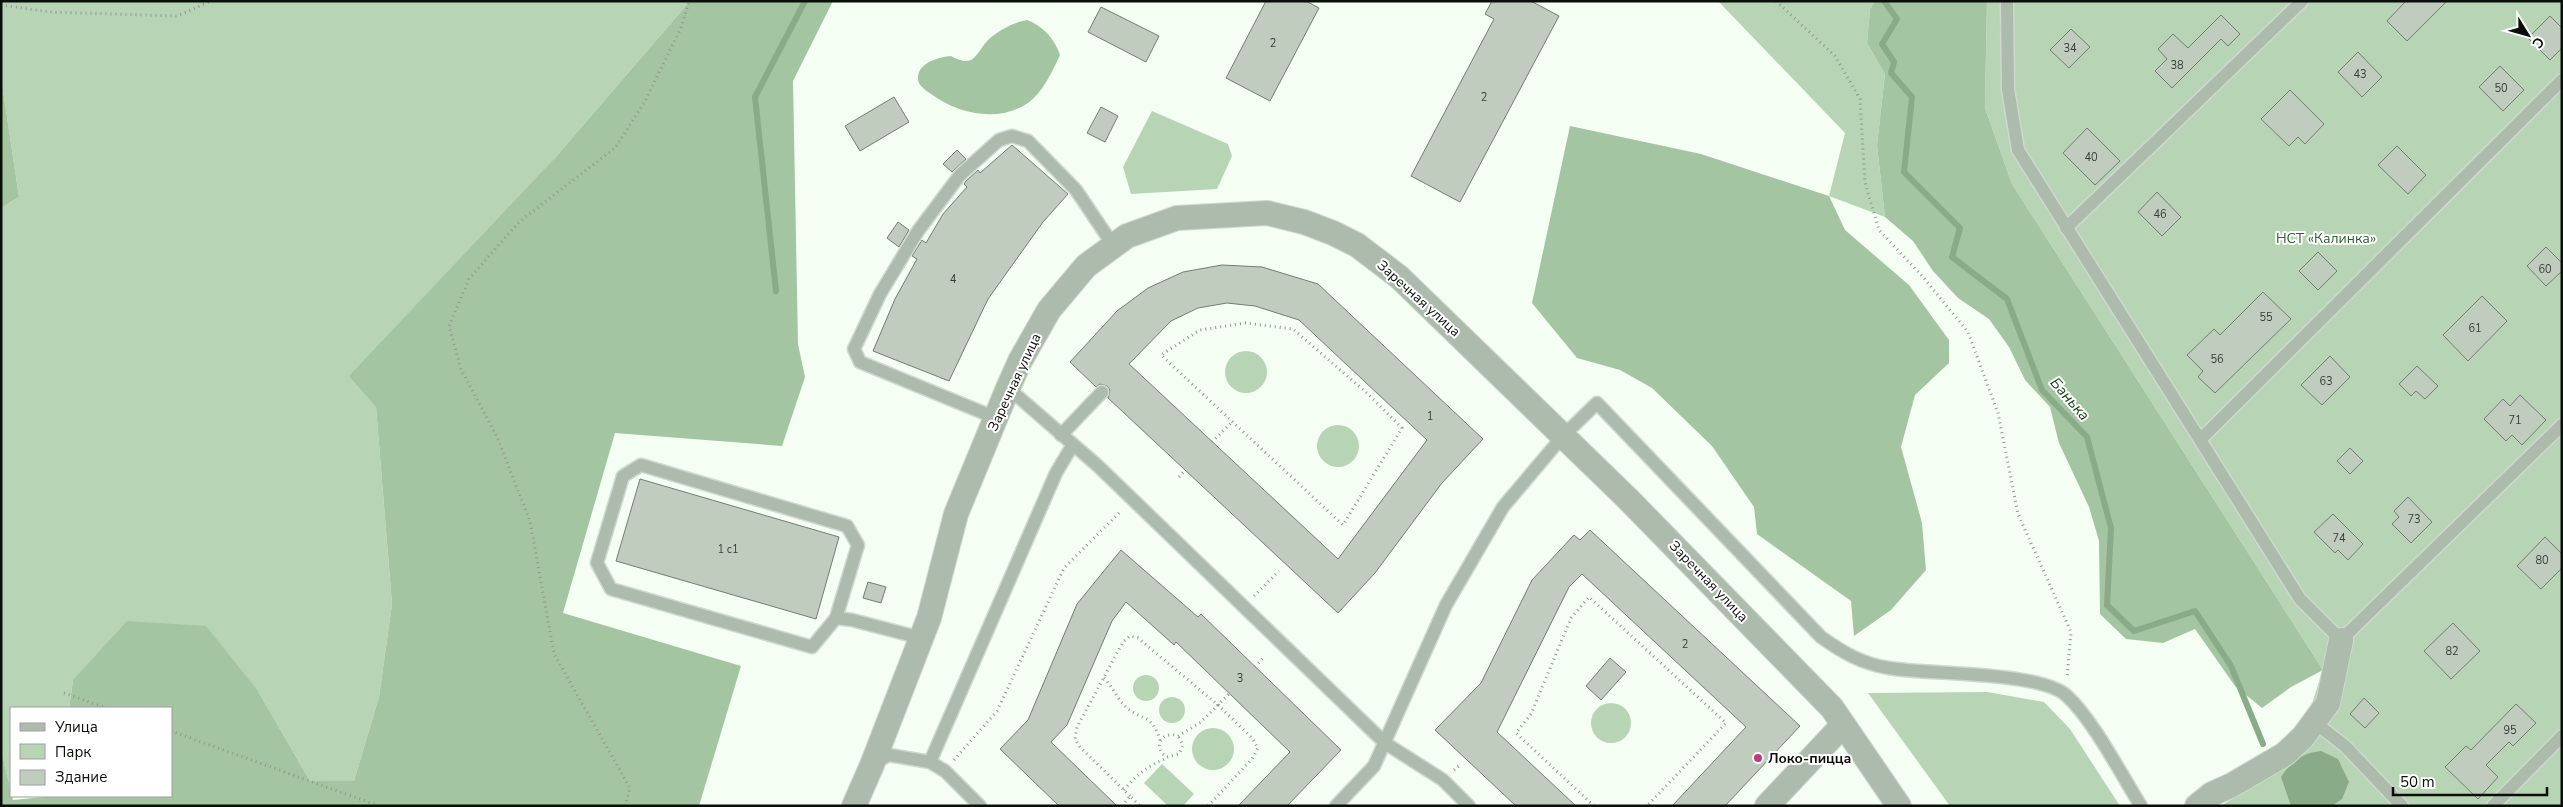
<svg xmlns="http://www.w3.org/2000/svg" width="2563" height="807" font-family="'Nunito Sans',sans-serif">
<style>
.green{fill:#b7d5b5}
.forest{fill:#a3c5a1}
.water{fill:#8aab88}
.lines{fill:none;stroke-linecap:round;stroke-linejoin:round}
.stream{stroke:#8aab88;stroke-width:6}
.building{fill:#bfccbe;stroke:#737e72;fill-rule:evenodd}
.service-casing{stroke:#cfd8ce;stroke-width:15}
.minor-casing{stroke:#cfd8ce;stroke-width:26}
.path{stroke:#90978f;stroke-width:3;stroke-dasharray:1 4;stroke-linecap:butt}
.service{stroke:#acbbab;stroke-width:12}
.minor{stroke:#acbbab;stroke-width:24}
.poi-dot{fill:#c03b7e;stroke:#fff;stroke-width:2}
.labels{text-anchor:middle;stroke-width:4;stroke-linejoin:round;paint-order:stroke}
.number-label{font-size:11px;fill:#383e37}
.park-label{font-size:14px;fill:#305f2f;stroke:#fff}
.street-label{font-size:14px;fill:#0b0f0a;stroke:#fff}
.poi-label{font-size:14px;font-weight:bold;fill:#0b0f0a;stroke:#fff;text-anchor:start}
.water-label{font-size:15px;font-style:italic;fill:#124213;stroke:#fff}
</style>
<rect width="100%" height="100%" fill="#f4fef3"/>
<g class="green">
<path d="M 1,1 L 690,1 L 554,159 L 376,407 L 392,604 L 379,697 L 354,781 L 310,781 L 258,691 L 73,680 L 69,708 L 11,708 L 11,793 L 1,750 L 1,208 L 19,197 L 1,77 Z"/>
<path d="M 1718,1 L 1875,1 L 1870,9 L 1867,43 L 1885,74 L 1877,145 L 1885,217 L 1829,196 L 1845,133 Z"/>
<path d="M 1987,1 L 2562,1 L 2562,806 L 2221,806 L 2247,789 L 2304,728 L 2323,670 L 2012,184 L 1985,108 Z"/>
<path d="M 1152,111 L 1228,144 L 1232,156 L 1217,189 L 1131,194 L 1123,167 Z"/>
<circle cx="1246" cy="372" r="21"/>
<circle cx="1338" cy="446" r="21"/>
<circle cx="1146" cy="688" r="13"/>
<path d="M 1987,692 L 2044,702 L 2070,729 L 2120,806 L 1950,806 L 1868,693 Z"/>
<circle cx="1172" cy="710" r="13"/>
<circle cx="1611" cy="723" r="20"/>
<circle cx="1213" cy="749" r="21"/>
<path d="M 1162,764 L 1194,794 L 1183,806 L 1168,806 L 1144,783 Z"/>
</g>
<g class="forest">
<path d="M 690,1 L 833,1 L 793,81 L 798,344 L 805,377 L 782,446 L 615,433 L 563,613 L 741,666 L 699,806 L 1,806 L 1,750 L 13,800 L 54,796 L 171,796 L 171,708 L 69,708 L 73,680 L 127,621 L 206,626 L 258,691 L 310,781 L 354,781 L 379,697 L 392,604 L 376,407 L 349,376 L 554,159 Z"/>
<path d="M 1875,1 L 1987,1 L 1985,108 L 2012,184 L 2323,670 L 2291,687 L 2262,708 L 2235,686 L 2195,629 L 2163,643 L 2126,639 L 2100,614 L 2099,541 L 2089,507 L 2059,443 L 2050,407 L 2025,380 L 2009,347 L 1989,319 L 1958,298 L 1933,271 L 1913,241 L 1885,217 L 1877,145 L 1885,74 L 1867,43 L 1870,9 Z"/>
<path d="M 1027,20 C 1043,26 1055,39 1060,55 C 1052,72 1043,92 1028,103 C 998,123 958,114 931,94 C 925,90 917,85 918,77 C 919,62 940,57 951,56 C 975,69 975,54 988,40 C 998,31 1014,22 1027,20 Z"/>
<path d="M 1,77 L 19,197 L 1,208 Z"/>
<path d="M 1570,126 L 1701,154 L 1829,196 L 1845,230 L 1909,285 L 1949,340 L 1949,363 L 1915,395 L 1901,447 L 1922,523 L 1926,570 L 1891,610 L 1854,636 L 1851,601 L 1757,534 L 1754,507 L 1712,446 L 1652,388 L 1620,370 L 1577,358 L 1532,303 Z"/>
</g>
<path class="water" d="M 2321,751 L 2338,759 L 2349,782 L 2342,799 L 2332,806 L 2291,806 L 2281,777 C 2292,761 2302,753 2321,751 Z"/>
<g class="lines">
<g class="stream">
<path d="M 1884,1 L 1897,19 L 1882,44 L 1894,62 L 1891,73 L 1912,97 L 1904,172 L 1960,228 L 1952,257 L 2007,299 L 2042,390 L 2087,437 L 2111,528 L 2107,605 L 2134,631 L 2195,611 L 2231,666 L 2263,744"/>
<path d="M 776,291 L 755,97 L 805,1"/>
</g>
</g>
<g class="building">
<path d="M 1266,1 L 1306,1 L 1319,8 L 1270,101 L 1226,78 Z"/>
<path d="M 1492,1 L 1531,1 L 1559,16 L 1460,202 L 1411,176 L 1494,19 L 1485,14 Z"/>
<path d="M 2406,1 L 2447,1 L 2407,41 L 2387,21 Z"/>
<path d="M 1101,7 L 1159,36 L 1146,62 L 1088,32 Z"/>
<path d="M 2221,15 L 2240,34 L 2228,46 L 2221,39 L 2172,88 L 2155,71 L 2167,59 L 2158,49 L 2173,34 L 2188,48 Z"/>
<path d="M 2550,16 L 2562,28 L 2562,48 L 2550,60 L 2528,38 Z"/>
<path d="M 2071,29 L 2090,47 L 2069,68 L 2050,50 Z"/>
<path d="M 2358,52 L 2382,77 L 2362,97 L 2338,72 Z"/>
<path d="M 2500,66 L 2524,90 L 2503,111 L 2479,87 Z"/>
<path d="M 2290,90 L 2324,124 L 2305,144 L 2298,137 L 2289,146 L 2261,119 Z"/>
<path d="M 894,97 L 909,122 L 860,151 L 845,126 Z"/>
<path d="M 1101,107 L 1118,116 L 1105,142 L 1087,133 Z"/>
<path d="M 2087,128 L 2120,161 L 2095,185 L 2063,153 Z"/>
<path d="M 1012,145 L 1068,194 L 1043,222 L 988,299 L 949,381 L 873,351 L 895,299 L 917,259 L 912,256 L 922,240 L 926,243 L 943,214 L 967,187 L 964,184 L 966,181 L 978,170 L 980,173 Z"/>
<path d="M 2397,146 L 2426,175 L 2408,194 L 2378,165 Z"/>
<path d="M 957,150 L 966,159 L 952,172 L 943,164 Z"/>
<path d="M 2157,192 L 2181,217 L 2162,236 L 2138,212 Z"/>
<path d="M 898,222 L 909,230 L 899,247 L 887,238 Z"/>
<path d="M 2546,247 L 2562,263 L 2562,271 L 2546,286 L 2527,266 Z"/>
<path d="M 2318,252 L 2337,271 L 2318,290 L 2299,271 Z"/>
<path d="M 1222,265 L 1262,267 L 1318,284 L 1483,439 L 1442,483 L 1375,573 L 1338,613 L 1108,398 L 1110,390 L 1107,386 L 1100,384 L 1096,387 L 1070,362 L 1117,311 L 1148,288 L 1183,272 ZM 1227,303 L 1255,306 L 1299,320 L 1427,440 L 1338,559 L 1129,364 L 1171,321 L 1198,308 Z"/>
<path d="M 2263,292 L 2291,319 L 2215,393 L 2198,377 L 2203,371 L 2187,355 L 2214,329 L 2220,335 Z"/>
<path d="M 2482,296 L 2507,321 L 2468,361 L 2443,335 Z"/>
<path d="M 2330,356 L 2350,377 L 2322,405 L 2301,385 Z"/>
<path d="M 2417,366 L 2438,386 L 2425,399 L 2416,391 L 2411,396 L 2399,384 Z"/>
<path d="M 2520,395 L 2546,420 L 2522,445 L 2512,435 L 2506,441 L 2484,419 L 2503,399 L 2510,406 Z"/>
<path d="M 2350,448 L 2363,461 L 2350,474 L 2337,461 Z"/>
<path d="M 640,479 L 839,537 L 816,619 L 616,561 Z"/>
<path d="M 2408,497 L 2432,522 L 2411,543 L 2392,524 L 2399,517 L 2394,511 Z"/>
<path d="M 2333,514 L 2363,544 L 2348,560 L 2338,550 L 2335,553 L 2314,532 Z"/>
<path d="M 1590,530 L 1800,726 L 1725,806 L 1672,806 L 1746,727 L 1582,574 L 1569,587 L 1497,732 L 1576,806 L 1516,806 L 1435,730 L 1481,683 L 1532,580 L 1574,535 L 1580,540 Z"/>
<path d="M 2545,537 L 2562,554 L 2562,568 L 2541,589 L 2517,566 Z"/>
<path d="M 1121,550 L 1198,617 L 1201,614 L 1341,750 L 1287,806 L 1238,806 L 1290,752 L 1176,642 L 1174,645 L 1126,602 L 1112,621 L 1067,725 L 1051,742 L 1117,806 L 1059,806 L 1000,749 L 1028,720 L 1077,604 Z"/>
<path d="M 868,582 L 886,587 L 881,603 L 863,598 Z"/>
<path d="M 2453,623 L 2480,651 L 2451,679 L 2424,651 Z"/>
<path d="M 1610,658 L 1626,672 L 1601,700 L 1586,686 Z"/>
<path d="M 2364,698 L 2379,713 L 2365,728 L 2350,714 Z"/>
<path d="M 2516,704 L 2536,723 L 2513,746 L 2509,742 L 2486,765 L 2498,777 L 2478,799 L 2445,767 L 2466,746 L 2471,750 Z"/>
</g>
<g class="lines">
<g class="service-casing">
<g id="service">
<path d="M 2007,1 L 2008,89 L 2018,150 L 2300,599 L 2341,640 L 2562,425"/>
<path d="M 2066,228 L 2302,1"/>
<path d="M 1008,388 L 1098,466 L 1385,743 L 1443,780 L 1469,806"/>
<path d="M 996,418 L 860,362 L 854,349 L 880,294 L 918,231 L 960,175 L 999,140 L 1012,136 L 1028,141 L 1076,190 L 1113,245"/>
<path d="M 1061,435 L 1102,392"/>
<path d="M 2201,439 L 2562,80"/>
<path d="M 641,465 L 847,526 L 858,545 L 836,618 L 812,647 L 611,589 L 597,563 L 623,476 Z"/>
<path d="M 836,618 L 852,620 L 921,638"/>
<path d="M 2314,722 L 2345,746 L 2402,806"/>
<path d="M 930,762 L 1056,473 L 1072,446"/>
<path d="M 874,763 L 889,755 L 930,762 L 945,771 L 980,806"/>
<path d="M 1336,806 L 1374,766 L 1446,605 L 1503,507 L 1563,436 L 1597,403 L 1821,637 C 1842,652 1862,664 1889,668 C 1927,675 2041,671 2067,696 C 2093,720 2121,774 2141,806"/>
<path d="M 2493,806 L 2562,736"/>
</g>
</g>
<g class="minor-casing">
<g id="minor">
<path d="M 854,806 L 872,765 L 929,618 L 956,514 L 1008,388 L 1020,361 L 1049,310 L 1086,266 L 1127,236 L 1177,218 L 1267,213 L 1304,222 L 1333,233 L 1357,245 L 1399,277 L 1628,499 L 1832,708 L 1899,806"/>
<path d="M 1767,806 L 1843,725"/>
<path d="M 2197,806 L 2212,794 L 2232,785 L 2285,754 L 2303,737 L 2328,703 L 2341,640"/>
</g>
</g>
<g class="path">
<path d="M 1776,1 L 1835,56 L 1860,99 L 1865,183 L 1879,230 L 1923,277 L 1968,332 L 1998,413 L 2018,514 L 2071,632 L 2067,679"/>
<path d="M 1,5 L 50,12 L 177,16 L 211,1"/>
<path d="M 1245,323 L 1293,329 L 1368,394 L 1402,428 L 1343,525 L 1161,355 L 1200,330 Z"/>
<path d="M 1212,442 L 1232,422"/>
<path d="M 1179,477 L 1185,470"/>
<path d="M 1254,596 L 1279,571"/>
<path d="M 1255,667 L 1263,658"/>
<path d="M 1104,678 C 1112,686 1117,698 1125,706 C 1142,722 1151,712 1160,740"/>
<path d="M 64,693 L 106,708"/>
<path d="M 171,731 L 379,806"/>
<path d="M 954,760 L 997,711 L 1064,568 L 1121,511"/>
<path d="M 1454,770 L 1461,764"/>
<path d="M 1124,790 C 1136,775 1149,765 1167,758"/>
<path d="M 1130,796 L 1080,747 L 1075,739 L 1077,727 L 1123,642 L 1130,636 L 1138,638 L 1218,705 L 1201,722 L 1178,736 C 1161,730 1152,748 1167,757 L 1179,754 L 1183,745 L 1178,736"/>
<path d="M 625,806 L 630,788 L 554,654 L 530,521 L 497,437 L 461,369 L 449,326 L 469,279 L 519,222 L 615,148 L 644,103 L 681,28 L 689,1"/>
<path d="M 1122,806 L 1130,796 L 1140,806"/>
<path d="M 1208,806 L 1252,759 L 1258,748 L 1252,738 L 1218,705 L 1229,694"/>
<path d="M 1594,806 L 1516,733 L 1531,714 L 1571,618 L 1589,597 L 1726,723 L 1647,806"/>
</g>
<use href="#service" class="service"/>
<use href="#minor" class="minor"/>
</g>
<circle class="poi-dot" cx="1758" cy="758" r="5"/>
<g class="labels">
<g class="number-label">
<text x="1273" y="47">2</text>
<text x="2070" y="52">34</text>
<text x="2177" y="69">38</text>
<text x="2360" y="78">43</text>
<text x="2501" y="92">50</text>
<text x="1484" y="101">2</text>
<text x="2091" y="161">40</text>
<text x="2160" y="218">46</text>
<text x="2545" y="273">60</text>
<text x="953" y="283">4</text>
<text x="2266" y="321">55</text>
<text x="2475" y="332">61</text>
<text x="2217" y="363">56</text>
<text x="2326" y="385">63</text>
<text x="1430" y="420">1</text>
<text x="2515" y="424">71</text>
<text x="2414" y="523">73</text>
<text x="2339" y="542">74</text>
<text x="728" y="553">1 с1</text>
<text x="2542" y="564">80</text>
<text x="1685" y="648">2</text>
<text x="2452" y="655">82</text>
<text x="1240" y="682">3</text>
<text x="2510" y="734">95</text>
</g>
<g class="park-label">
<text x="2326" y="243">НСТ «Калинка»</text>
</g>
<g class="street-label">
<text transform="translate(1419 298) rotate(42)" y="5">Заречная улица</text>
<text transform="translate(1014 382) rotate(-65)" y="5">Заречная улица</text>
<text transform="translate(1709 581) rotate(46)" y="5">Заречная улица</text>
</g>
<g class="poi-label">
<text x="1768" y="763">Локо-пицца</text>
</g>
<g class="water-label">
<text transform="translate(2070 399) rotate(49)" y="5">Банька</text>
</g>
</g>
<rect width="2563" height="807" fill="none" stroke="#0b0f0a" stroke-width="5"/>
<rect x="10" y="707" width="162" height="90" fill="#ffffff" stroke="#9d9f9d"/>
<rect x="20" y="723" width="25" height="8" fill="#acbbab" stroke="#9d9f9d"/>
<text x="55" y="732" font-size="15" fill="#0b0f0a">Улица</text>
<rect x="20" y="744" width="25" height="15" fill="#b7d5b5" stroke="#9d9f9d"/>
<text x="55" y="757" font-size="15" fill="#0b0f0a">Парк</text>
<rect x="20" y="770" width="25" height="15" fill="#bfccbe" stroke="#9d9f9d"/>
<text x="55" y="782" font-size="15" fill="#0b0f0a">Здание</text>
<g transform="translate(2528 35) rotate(127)" stroke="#ffffff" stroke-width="4" paint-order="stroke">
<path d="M0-4L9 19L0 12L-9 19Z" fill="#0b0f0a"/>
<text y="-8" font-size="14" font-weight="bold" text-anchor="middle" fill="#0b0f0a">С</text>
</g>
<path d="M2393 787v8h154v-8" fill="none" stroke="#0b0f0a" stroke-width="2.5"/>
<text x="2400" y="787" font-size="15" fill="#0b0f0a" stroke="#ffffff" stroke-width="4" paint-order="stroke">50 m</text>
</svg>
